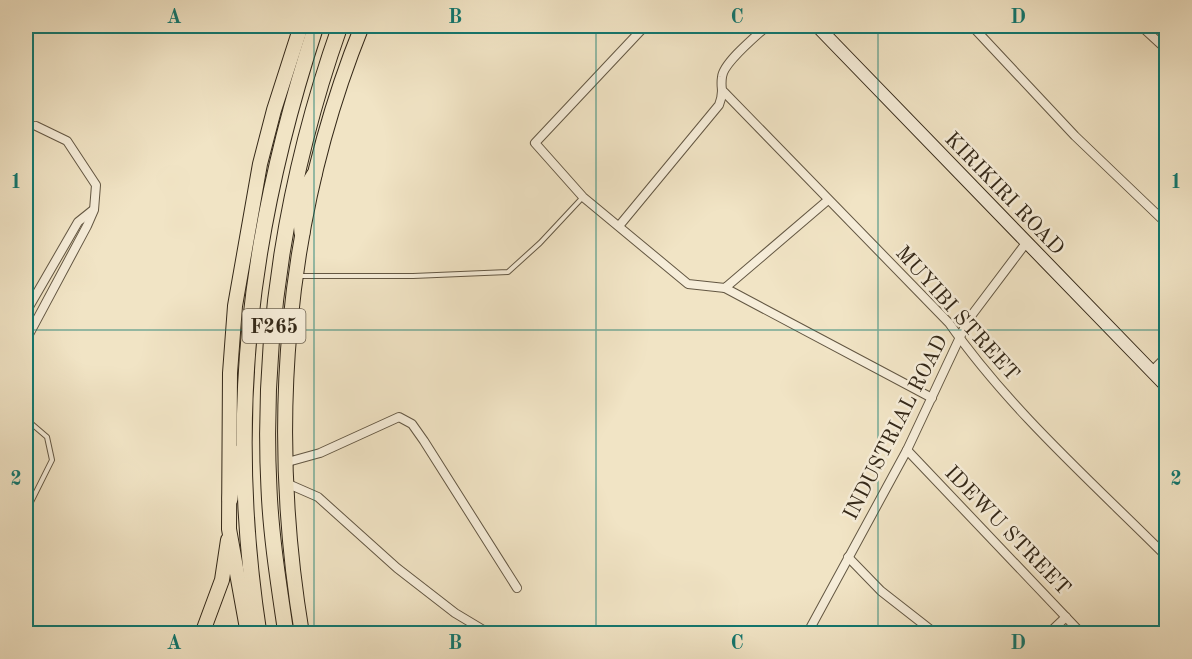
<svg xmlns="http://www.w3.org/2000/svg" width="1192" height="659" font-family="'Old Standard TT',serif">
<style>
.lines{fill:none;stroke-linecap:round;stroke-linejoin:round}
.lane-casing{stroke:#635743;stroke-width:6}
.street-casing{stroke:#635743;stroke-width:10}
.secondary-casing{stroke:#342818;stroke-width:14}
.primary-casing{stroke:#342818;stroke-width:16}
.highway-casing{stroke:#342818;stroke-width:17}
.lane{stroke:#f6edd9;stroke-width:4}
.street{stroke:#f6edd9;stroke-width:8}
.secondary{stroke:#f6edd9;stroke-width:12}
.primary{stroke:#f1e4c5;stroke-width:14}
.highway{stroke:#f1e4c5;stroke-width:15}
.grid{fill:none;stroke:#0f766e;stroke-width:1.5;stroke-opacity:0.55}
.labels{text-anchor:middle;stroke-width:5;stroke-linejoin:round;paint-order:stroke}
.shield{fill:#f6edd9;stroke:#6e6352;stroke-width:1.5}
.shield-label{font-size:20px;font-weight:bold;fill:#342818}
.street-label{font-size:21px;fill:#342818;stroke:#f6edd9}
.neatline{fill:none;stroke:#0f766e;stroke-width:2}
.grid-label{font-size:20px;text-anchor:middle;font-weight:bold;fill:#0f766e}
</style>
<rect width="100%" height="100%" fill="#f1e4c5"/>
<filter id="stains"><feTurbulence type="fractalNoise" baseFrequency=".00333" numOctaves="4"/><feColorMatrix values="0 0 0 0 .2 0 0 0 0 .09 0 0 0 0 .02 0 0 0 .5 -.17"/></filter>
<radialGradient id="worn" r=".72"><stop offset=".6" stop-color="#630" stop-opacity="0"/><stop offset="1" stop-color="#630" stop-opacity=".3"/></radialGradient>
<g class="lines">
<g class="lane-casing">
<g id="lane">
<path d="M 300,276 L 413,276 L 508,272 L 540,243 L 583,197"/>
<path d="M 26,419 L 47,437 L 52,460 L 26,512"/>
</g>
</g>
<g class="street-casing">
<g id="street">
<path d="M 645,26 L 535,143 L 583,197 L 688,284 L 725,288 L 828,200"/>
<path d="M 972,26 L 1075,136 L 1166,223"/>
<path d="M 1141,26 L 1166,49"/>
<path d="M 724,92 L 949,323 C 1010,410 1092,482 1166,556"/>
<path d="M 619,226 L 719,105 C 725,90 720,90 722,77 C 723,63 756,36 767,26"/>
<path d="M 725,288 L 932,398"/>
<path d="M 26,312 L 78,222 L 93,210"/>
<path d="M 26,340 L 87,226 L 94,210 L 96,185 L 67,141 L 36,126"/>
<path d="M 1152,371 L 1166,357"/>
<path d="M 907,450 L 1082,634"/>
<path d="M 284,463 L 320,453 L 399,417 L 412,424 L 424,441 L 517,588"/>
<path d="M 286,483 L 318,497 L 397,568 L 455,613 L 490,634"/>
<path d="M 848,557 L 881,591 L 936,634"/>
<path d="M 807,634 L 907,450 L 968,320 L 1026,243"/>
<path d="M 1048,634 L 1066,617"/>
</g>
</g>
<g class="secondary-casing">
<path id="secondary" d="M 817,26 L 1166,386"/>
</g>
<g class="primary-casing">
<g id="primary">
<path d="M 202,634 L 222,580 L 228,540"/>
<path d="M 248,634 L 229,529 L 230,373 L 235,306 L 260,164 L 274,110 L 301,26"/>
<path d="M 302,634 C 268,429 284,219 362,26"/>
</g>
</g>
<g class="highway-casing">
<g id="highway">
<path d="M 299,194 L 302,233"/>
<path d="M 296,205 L 314,175"/>
<path d="M 230,499 L 233,467 L 241,452"/>
<path d="M 259,634 C 226,419 249,230 316,26"/>
<path d="M 286,634 C 279,586 271,537 269,489 C 261,332 288,173 340,26"/>
</g>
</g>
<use href="#lane" class="lane"/>
<use href="#street" class="street"/>
<use href="#secondary" class="secondary"/>
<use href="#primary" class="primary"/>
<use href="#highway" class="highway"/>
</g>
<path class="grid" d="M 314,26 L 314,634M 596,26 L 596,634M 878,26 L 878,634M 26,330 L 1166,330"/>
<g class="labels">
<rect class="shield" x="242.5" y="309" width="63" height="34" rx="4.5"/>
<g class="shield-label">
<text x="274" y="333">F265</text>
</g>
<g class="street-label">
<text transform="translate(1005 193) rotate(46)" y="7">KIRIKIRI ROAD</text>
<text transform="translate(958 313) rotate(48)" y="7">MUYIBI STREET</text>
<text transform="translate(895 427) rotate(-63)" y="7">INDUSTRIAL ROAD</text>
<text transform="translate(1008 530) rotate(46)" y="7">IDEWU STREET</text>
</g>
</g>
<rect width="1192" height="659" fill="none" stroke="#f1e4c5" stroke-width="66"/>
<rect x="33" y="33" width="1126" height="593" class="neatline"/>
<g class="grid-label">
<text x="174" y="23">A</text>
<text x="455" y="23">B</text>
<text x="737" y="23">C</text>
<text x="1018" y="23">D</text>
<text x="16" y="188">1</text>
<text x="1176" y="188">1</text>
<text x="16" y="485">2</text>
<text x="1176" y="485">2</text>
<text x="174" y="649">A</text>
<text x="455" y="649">B</text>
<text x="737" y="649">C</text>
<text x="1018" y="649">D</text>
</g>
<rect width="100%" height="100%" filter="url(#stains)"/>
<rect width="100%" height="100%" fill="url(#worn)"/>
</svg>
